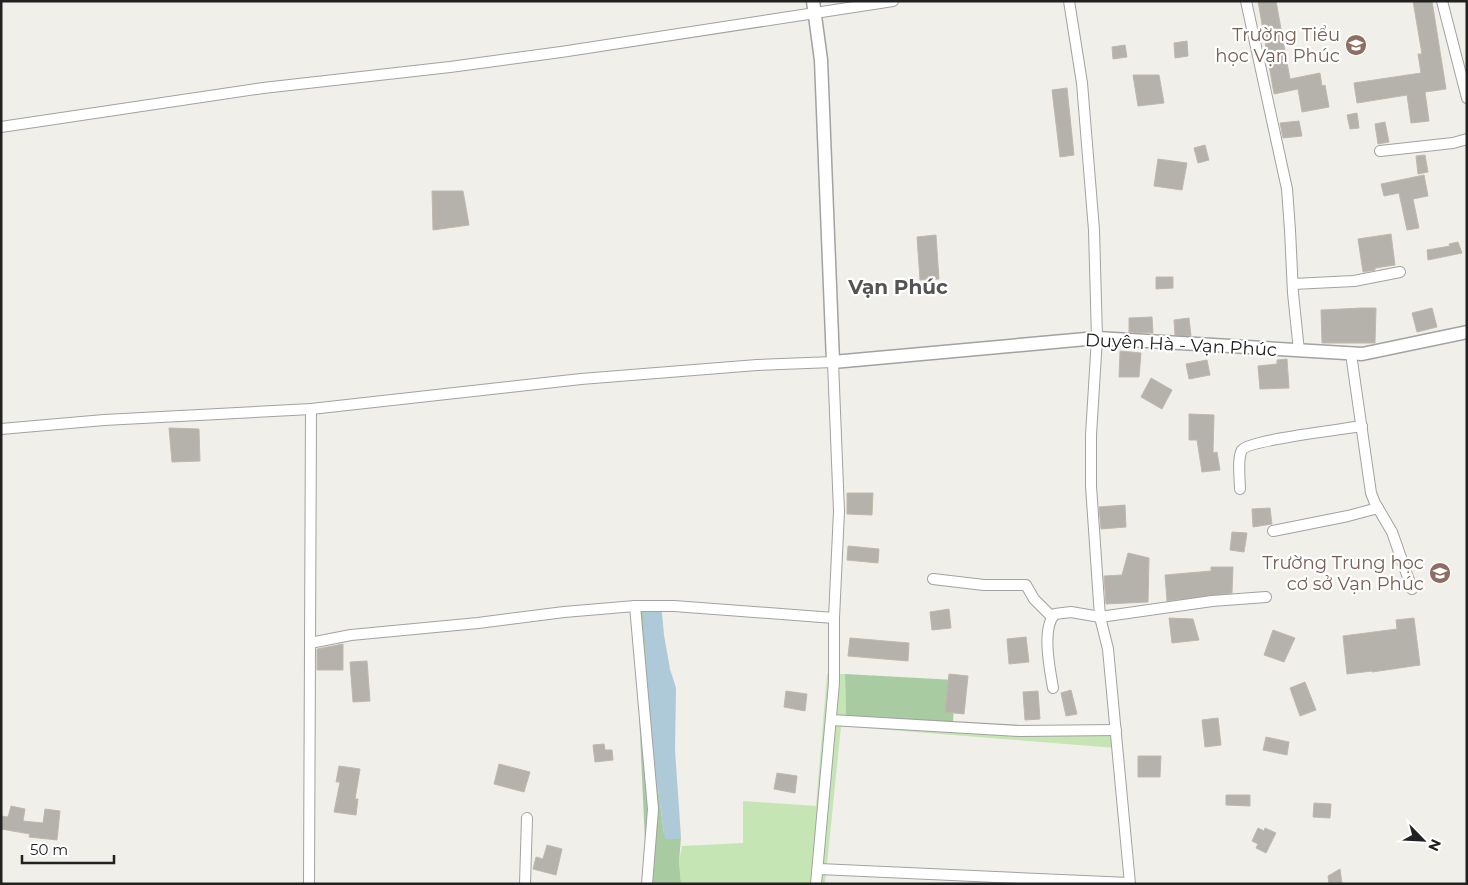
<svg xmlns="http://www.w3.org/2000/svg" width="1468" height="885" font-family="Montserrat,sans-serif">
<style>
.grass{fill:#c6e5b4}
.forest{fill:#a9cba2}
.water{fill:#aecad9}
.building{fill:#b5b1ab;stroke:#c1b8ac}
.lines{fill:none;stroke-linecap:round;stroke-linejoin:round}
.minor-casing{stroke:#a2a2a2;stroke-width:12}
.tertiary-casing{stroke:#a2a2a2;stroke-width:15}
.minor{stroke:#fff;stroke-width:10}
.tertiary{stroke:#fff;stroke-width:12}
.labels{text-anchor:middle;stroke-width:4.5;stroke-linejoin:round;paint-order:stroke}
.education-label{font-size:18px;fill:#785e54;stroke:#fff;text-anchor:end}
.street-label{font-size:18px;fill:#212121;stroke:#fff}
.quarter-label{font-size:20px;font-weight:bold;fill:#545454;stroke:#fff}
</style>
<rect width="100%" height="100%" fill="#f0efe9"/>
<path class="grass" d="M 827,674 L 845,674 L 846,717 L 953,723 L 1115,736 L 1116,748 L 841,726 L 825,884 L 681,884 L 679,862 L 682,846 L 743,843 L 743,801 L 816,806 Z"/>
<g class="forest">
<path d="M 634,607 L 646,608 L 651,758 L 659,795 L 664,834 L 677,839 L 681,837 L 679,862 L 681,884 L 647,884 Z"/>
<path d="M 845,674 L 955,680 L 953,723 L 846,717 Z"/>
</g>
<path class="water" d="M 643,611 L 661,611 L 662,613 L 664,635 L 670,669 L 676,688 L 675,750 L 681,837 L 677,839 L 666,839 L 664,834 L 659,795 L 651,758 Z"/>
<g class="building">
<path d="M 1258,1 L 1276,1 L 1290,79 L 1320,73 L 1322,86 L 1325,85 L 1329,107 L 1302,112 L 1298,89 L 1274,94 Z"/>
<path d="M 1413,1 L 1432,1 L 1446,89 L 1425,92 L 1429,121 L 1411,123 L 1407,95 L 1357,103 L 1354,83 L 1421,73 L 1418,54 L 1422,54 Z"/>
<path d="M 1187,41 L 1188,56 L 1175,58 L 1174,43 Z"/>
<path d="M 1125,45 L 1127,57 L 1113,59 L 1112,47 Z"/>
<path d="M 1133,75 L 1159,75 L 1164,103 L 1138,106 Z"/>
<path d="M 1067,88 L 1074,155 L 1060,157 L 1052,90 Z"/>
<path d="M 1357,113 L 1359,128 L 1350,129 L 1347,115 Z"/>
<path d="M 1299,121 L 1302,136 L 1283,138 L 1280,123 Z"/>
<path d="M 1385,122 L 1389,142 L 1378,144 L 1375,124 Z"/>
<path d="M 1205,145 L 1209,160 L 1198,163 L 1194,148 Z"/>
<path d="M 1425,155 L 1428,172 L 1418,174 L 1416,156 Z"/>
<path d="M 1158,159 L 1187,163 L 1182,190 L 1154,186 Z"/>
<path d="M 1424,175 L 1428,196 L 1413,199 L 1419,228 L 1407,230 L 1399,193 L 1384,196 L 1381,184 Z"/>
<path d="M 432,191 L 463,191 L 469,225 L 433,230 Z"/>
<path d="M 1391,234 L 1395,265 L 1375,268 L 1375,270 L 1363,272 L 1358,239 Z"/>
<path d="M 936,235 L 939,279 L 920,280 L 917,237 Z"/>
<path d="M 1458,242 L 1462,253 L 1428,260 L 1427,250 L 1450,246 L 1449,244 Z"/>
<path d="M 1156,277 L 1173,277 L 1173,288 L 1156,289 Z"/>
<path d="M 1362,308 L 1376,308 L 1375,343 L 1322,343 L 1321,310 Z"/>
<path d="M 1432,308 L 1437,327 L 1417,332 L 1412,313 Z"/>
<path d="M 1152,317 L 1153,333 L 1129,332 L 1129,318 Z"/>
<path d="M 1189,318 L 1191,336 L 1175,335 L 1174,320 Z"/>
<path d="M 1120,351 L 1141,353 L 1139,377 L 1119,377 Z"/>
<path d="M 1287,359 L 1289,388 L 1260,389 L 1258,366 L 1277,364 L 1277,360 Z"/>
<path d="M 1207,360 L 1210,375 L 1189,379 L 1186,364 Z"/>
<path d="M 1151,378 L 1172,390 L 1162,409 L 1141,397 Z"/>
<path d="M 1189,414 L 1214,415 L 1213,453 L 1217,452 L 1220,470 L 1202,472 L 1197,440 L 1189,440 Z"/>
<path d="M 169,428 L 199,429 L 200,461 L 172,462 Z"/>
<path d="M 847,493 L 873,493 L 872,515 L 847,514 Z"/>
<path d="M 1125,505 L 1126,527 L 1101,529 L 1099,507 Z"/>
<path d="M 1270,508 L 1272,524 L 1253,527 L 1252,509 Z"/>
<path d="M 1232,532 L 1247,533 L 1244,552 L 1230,550 Z"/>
<path d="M 848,546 L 879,549 L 878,563 L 847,560 Z"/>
<path d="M 1128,553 L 1149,558 L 1148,602 L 1106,604 L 1104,576 L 1122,575 Z"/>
<path d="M 1211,567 L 1233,567 L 1232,593 L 1167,601 L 1165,575 L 1211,571 Z"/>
<path d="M 949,609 L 951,628 L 932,630 L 930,612 Z"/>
<path d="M 1169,618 L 1193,619 L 1199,640 L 1172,643 Z"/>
<path d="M 1414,618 L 1420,665 L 1372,672 L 1372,671 L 1347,674 L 1343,636 L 1397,629 L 1396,620 Z"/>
<path d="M 1273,630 L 1295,638 L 1284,662 L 1264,655 Z"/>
<path d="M 1026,637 L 1029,662 L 1009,664 L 1007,639 Z"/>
<path d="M 850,638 L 909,643 L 908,661 L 848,656 Z"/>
<path d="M 343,644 L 343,670 L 317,670 L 317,649 Z"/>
<path d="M 367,661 L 370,701 L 353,702 L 350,662 Z"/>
<path d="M 949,674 L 968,676 L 964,714 L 945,712 Z"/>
<path d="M 1305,682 L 1316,710 L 1300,716 L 1290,688 Z"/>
<path d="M 1071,690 L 1077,714 L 1066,716 L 1061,693 Z"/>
<path d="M 786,691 L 807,694 L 805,711 L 784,707 Z"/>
<path d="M 1038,691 L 1040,719 L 1025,720 L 1023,692 Z"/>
<path d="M 1218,718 L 1221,745 L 1205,747 L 1202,720 Z"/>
<path d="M 1266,737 L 1289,742 L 1287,755 L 1263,750 Z"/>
<path d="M 604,744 L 605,750 L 612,750 L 613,760 L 595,762 L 593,745 Z"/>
<path d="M 1138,756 L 1161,756 L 1160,777 L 1138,777 Z"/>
<path d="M 499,764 L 530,772 L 524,792 L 494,784 Z"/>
<path d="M 339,766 L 360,769 L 355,799 L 358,799 L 356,815 L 334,812 L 340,782 L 336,782 Z"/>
<path d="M 777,773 L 797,776 L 795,793 L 774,789 Z"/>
<path d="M 1226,795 L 1250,795 L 1250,806 L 1226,805 Z"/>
<path d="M 1314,803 L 1331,804 L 1330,818 L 1313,817 Z"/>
<path d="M 11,806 L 25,809 L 23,821 L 43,823 L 45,809 L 60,811 L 57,840 L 29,837 L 30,834 L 1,829 L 1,816 L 8,817 Z"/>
<path d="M 1258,828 L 1264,831 L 1265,828 L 1276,833 L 1266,853 L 1256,848 L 1258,844 L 1252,841 Z"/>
<path d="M 547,845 L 562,849 L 556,875 L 533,869 L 536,857 L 543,859 Z"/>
<path d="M 1340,869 L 1342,884 L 1329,884 L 1328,876 Z"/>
</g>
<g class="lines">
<g class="minor-casing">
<g id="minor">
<path d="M 1069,1 L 1082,83 L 1094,230 L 1097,338 L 1091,435 L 1091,486 L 1100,617 L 1108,649 L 1130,884"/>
<path d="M 1246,1 L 1287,189 L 1290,230 L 1293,293 L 1299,351"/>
<path d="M 1442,1 L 1467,98"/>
<path d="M 1,127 L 263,88 L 450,67 L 561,52 L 893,1"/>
<path d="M 1380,151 L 1453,143 L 1467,139"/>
<path d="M 1293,284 L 1354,281 L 1400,272"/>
<path d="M 1351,354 L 1371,493 L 1375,503 L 1392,532 L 1412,589"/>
<path d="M 1,429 L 104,420 L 311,409 L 581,379 L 757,365 L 833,362 L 839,511 L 834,618 L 834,683 L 816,884"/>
<path d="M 1240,489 C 1240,480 1237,458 1242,450 C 1249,440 1345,429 1362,426"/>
<path d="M 1273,531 L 1348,516 L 1378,508"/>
<path d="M 933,579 L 984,585 L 1026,585 L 1034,599 L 1052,617"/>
<path d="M 635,606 L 653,809 L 647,884"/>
<path d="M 310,643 L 351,635 L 478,623 L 564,612 L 635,606 L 674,606 L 834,618"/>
<path d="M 1053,688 C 1050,670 1041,628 1055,614 L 1071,612 L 1100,617 L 1212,601 L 1266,597"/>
<path d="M 831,720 L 1020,731 L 1116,730"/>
<path d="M 819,869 L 1129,883"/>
<path d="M 309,884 L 311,409"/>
<path d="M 525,884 L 527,818"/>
</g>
</g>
<g class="tertiary-casing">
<path id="tertiary" d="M 813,1 L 821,60 L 833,362 L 1097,338 L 1362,354 L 1467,332"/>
</g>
<use href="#minor" class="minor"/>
<use href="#tertiary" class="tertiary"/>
</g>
<defs>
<g id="school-disc" transform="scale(1.125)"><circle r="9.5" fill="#8d6e63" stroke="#fff"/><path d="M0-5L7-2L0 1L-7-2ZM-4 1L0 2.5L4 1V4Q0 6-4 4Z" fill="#fff"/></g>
</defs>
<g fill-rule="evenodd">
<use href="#school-disc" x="1356" y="45"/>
<use href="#school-disc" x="1440" y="573"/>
</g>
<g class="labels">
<g class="education-label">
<text x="1340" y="41">Trường Tiểu<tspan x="1340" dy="21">học Vạn Phúc</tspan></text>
<text x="1424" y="569">Trường Trung học<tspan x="1424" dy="21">cơ sở Vạn Phúc</tspan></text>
</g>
<g class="street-label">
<text transform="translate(1181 345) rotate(3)" y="6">Duyên Hà - Vạn Phúc</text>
</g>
<g class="quarter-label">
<text x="898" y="294">Vạn Phúc</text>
</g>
</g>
<rect width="1468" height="885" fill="none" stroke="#212121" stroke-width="5"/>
<g transform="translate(1423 840) rotate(114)" stroke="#ffffff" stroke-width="4" paint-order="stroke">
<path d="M0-4L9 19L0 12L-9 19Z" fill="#212121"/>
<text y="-8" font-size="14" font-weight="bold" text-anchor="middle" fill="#212121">N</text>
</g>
<path d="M22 855v8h92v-8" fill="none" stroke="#212121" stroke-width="2.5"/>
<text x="30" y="855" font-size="15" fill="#212121" stroke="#ffffff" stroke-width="4" paint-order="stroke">50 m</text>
</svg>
